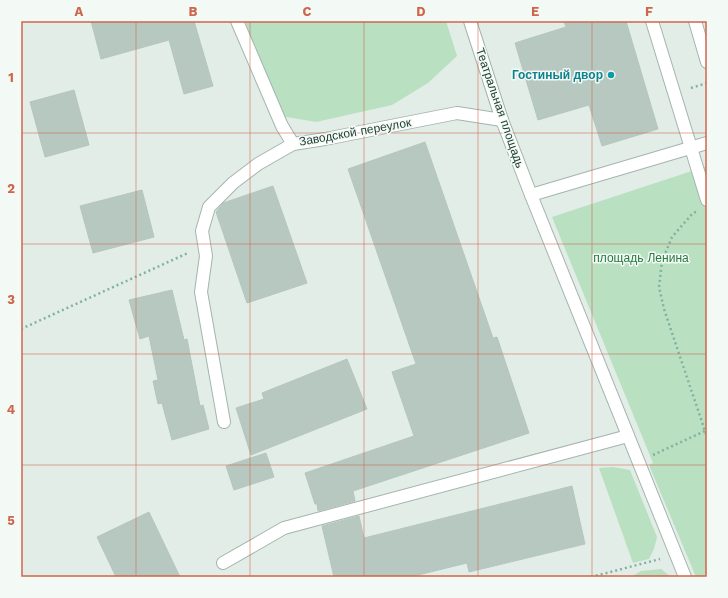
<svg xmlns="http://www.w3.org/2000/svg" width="728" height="598" font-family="'Work Sans',sans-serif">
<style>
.green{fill:#b9e0c1}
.building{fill:#b7c8c0;stroke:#b4c7be}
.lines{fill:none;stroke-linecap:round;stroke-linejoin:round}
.service-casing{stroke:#a4b5ae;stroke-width:14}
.pedestrian-casing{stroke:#a4b5ae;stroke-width:14}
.minor-casing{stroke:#a4b5ae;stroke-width:14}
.path{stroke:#80b39f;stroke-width:2.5;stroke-dasharray:2 3;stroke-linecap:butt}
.service{stroke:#fff;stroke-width:12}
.pedestrian{stroke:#fff;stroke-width:12}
.minor{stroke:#fff;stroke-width:12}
.grid{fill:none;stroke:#cf654c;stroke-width:1;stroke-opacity:0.55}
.culture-dot{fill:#0f9aa8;stroke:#f3f9f5;stroke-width:1.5}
.labels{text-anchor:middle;stroke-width:3;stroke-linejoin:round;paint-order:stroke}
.culture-label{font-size:12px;font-weight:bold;fill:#0d838f;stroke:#f3f9f5;text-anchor:end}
.street-label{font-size:12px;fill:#213f35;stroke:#f3f9f5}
.park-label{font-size:12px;fill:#287941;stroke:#f3f9f5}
.neatline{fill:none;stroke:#cf654c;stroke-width:1.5}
.grid-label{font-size:13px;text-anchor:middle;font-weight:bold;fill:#cf654c}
</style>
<rect width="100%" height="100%" fill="#e2ede7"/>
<g class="green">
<path d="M 245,21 L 446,21 L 457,56 L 428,83 L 392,105 L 316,122 L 281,116 Z"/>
<path d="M 707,166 L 707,577 L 696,577 L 649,465 L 653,463 L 552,217 Z"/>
<path d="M 613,467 L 630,470 L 657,537 L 654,549 L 649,559 L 633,563 L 599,468 Z"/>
<path d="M 661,569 L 671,577 L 631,577 L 641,571 Z"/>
</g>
<g class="building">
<path d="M 91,21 L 194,21 L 213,86 L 184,94 L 169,40 L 101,59 Z"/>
<path d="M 564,21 L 626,21 L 658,129 L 602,146 L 589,105 L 538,120 L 515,43 L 566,27 Z"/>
<path d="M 74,90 L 89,145 L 45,157 L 30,102 Z"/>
<path d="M 425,142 L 493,338 L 497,337 L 529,433 L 353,491 L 355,501 L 318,511 L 317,504 L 315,504 L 305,473 L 414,436 L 392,372 L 416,364 L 348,169 Z"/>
<path d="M 273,186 L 307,283 L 247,303 L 216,212 L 223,203 Z"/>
<path d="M 142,190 L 154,237 L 93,253 L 80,206 Z"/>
<path d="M 172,290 L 184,340 L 187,339 L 200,406 L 203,405 L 209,429 L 172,440 L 162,403 L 158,404 L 153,381 L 158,380 L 149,336 L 140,339 L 129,300 Z"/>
<path d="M 347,359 L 367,409 L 251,455 L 236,408 L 264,399 L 262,393 Z"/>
<path d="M 266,453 L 274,477 L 234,490 L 226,466 Z"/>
<path d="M 572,486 L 585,544 L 469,572 L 467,563 L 410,577 L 334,577 L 322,526 L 359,516 L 364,538 Z"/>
<path d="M 149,512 L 180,577 L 116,577 L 97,537 Z"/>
</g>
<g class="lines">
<g class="service-casing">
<g id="service">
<path d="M 224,422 L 201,292 L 206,256 L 202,231 L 209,207 L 233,183 L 258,164 L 293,144"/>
<path d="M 223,563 L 284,528 L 628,436"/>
</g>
</g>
<g class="pedestrian-casing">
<g id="pedestrian">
<path d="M 652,21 L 707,200"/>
<path d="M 695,21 L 707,62"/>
</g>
</g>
<g class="minor-casing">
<g id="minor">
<path d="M 237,21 L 282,126 L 293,144 L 325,139 L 457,113 L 502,120"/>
<path d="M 470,21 L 502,120 L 531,195"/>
<path d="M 685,577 L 531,195 L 707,143"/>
</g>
</g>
<g class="path">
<path d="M 691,88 L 707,83"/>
<path d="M 696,212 L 693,213 L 672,237 L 662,261 L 659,287 L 664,309 L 707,437"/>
<path d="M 21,329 L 188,253"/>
<path d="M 653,455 L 707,430"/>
<path d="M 591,577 L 660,559"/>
</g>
<use href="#service" class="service"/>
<use href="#pedestrian" class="pedestrian"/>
<use href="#minor" class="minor"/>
</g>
<path class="grid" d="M 136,21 L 136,577M 250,21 L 250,577M 364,21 L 364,577M 478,21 L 478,577M 592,21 L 592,577M 21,133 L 707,133M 21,244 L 707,244M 21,354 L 707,354M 21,465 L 707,465"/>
<circle class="culture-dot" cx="611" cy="75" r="4"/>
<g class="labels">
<g class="culture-label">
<text x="603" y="79">Гостиный двор</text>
</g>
<g class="street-label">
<text transform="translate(500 108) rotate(71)" y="4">Театральная площадь</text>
<text transform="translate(355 132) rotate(-10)" y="4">Заводской переулок</text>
</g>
<g class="park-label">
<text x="641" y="262">площадь Ленина</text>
</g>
</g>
<rect width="728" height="598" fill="none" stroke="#f3f9f5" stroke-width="44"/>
<rect x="22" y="22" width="684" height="554" class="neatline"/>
<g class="grid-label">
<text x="79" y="16">A</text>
<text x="193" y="16">B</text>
<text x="307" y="16">C</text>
<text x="421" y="16">D</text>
<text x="535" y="16">E</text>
<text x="649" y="16">F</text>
<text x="11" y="82">1</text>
<text x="11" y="193">2</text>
<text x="11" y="304">3</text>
<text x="11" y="414">4</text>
<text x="11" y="525">5</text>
</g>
</svg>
